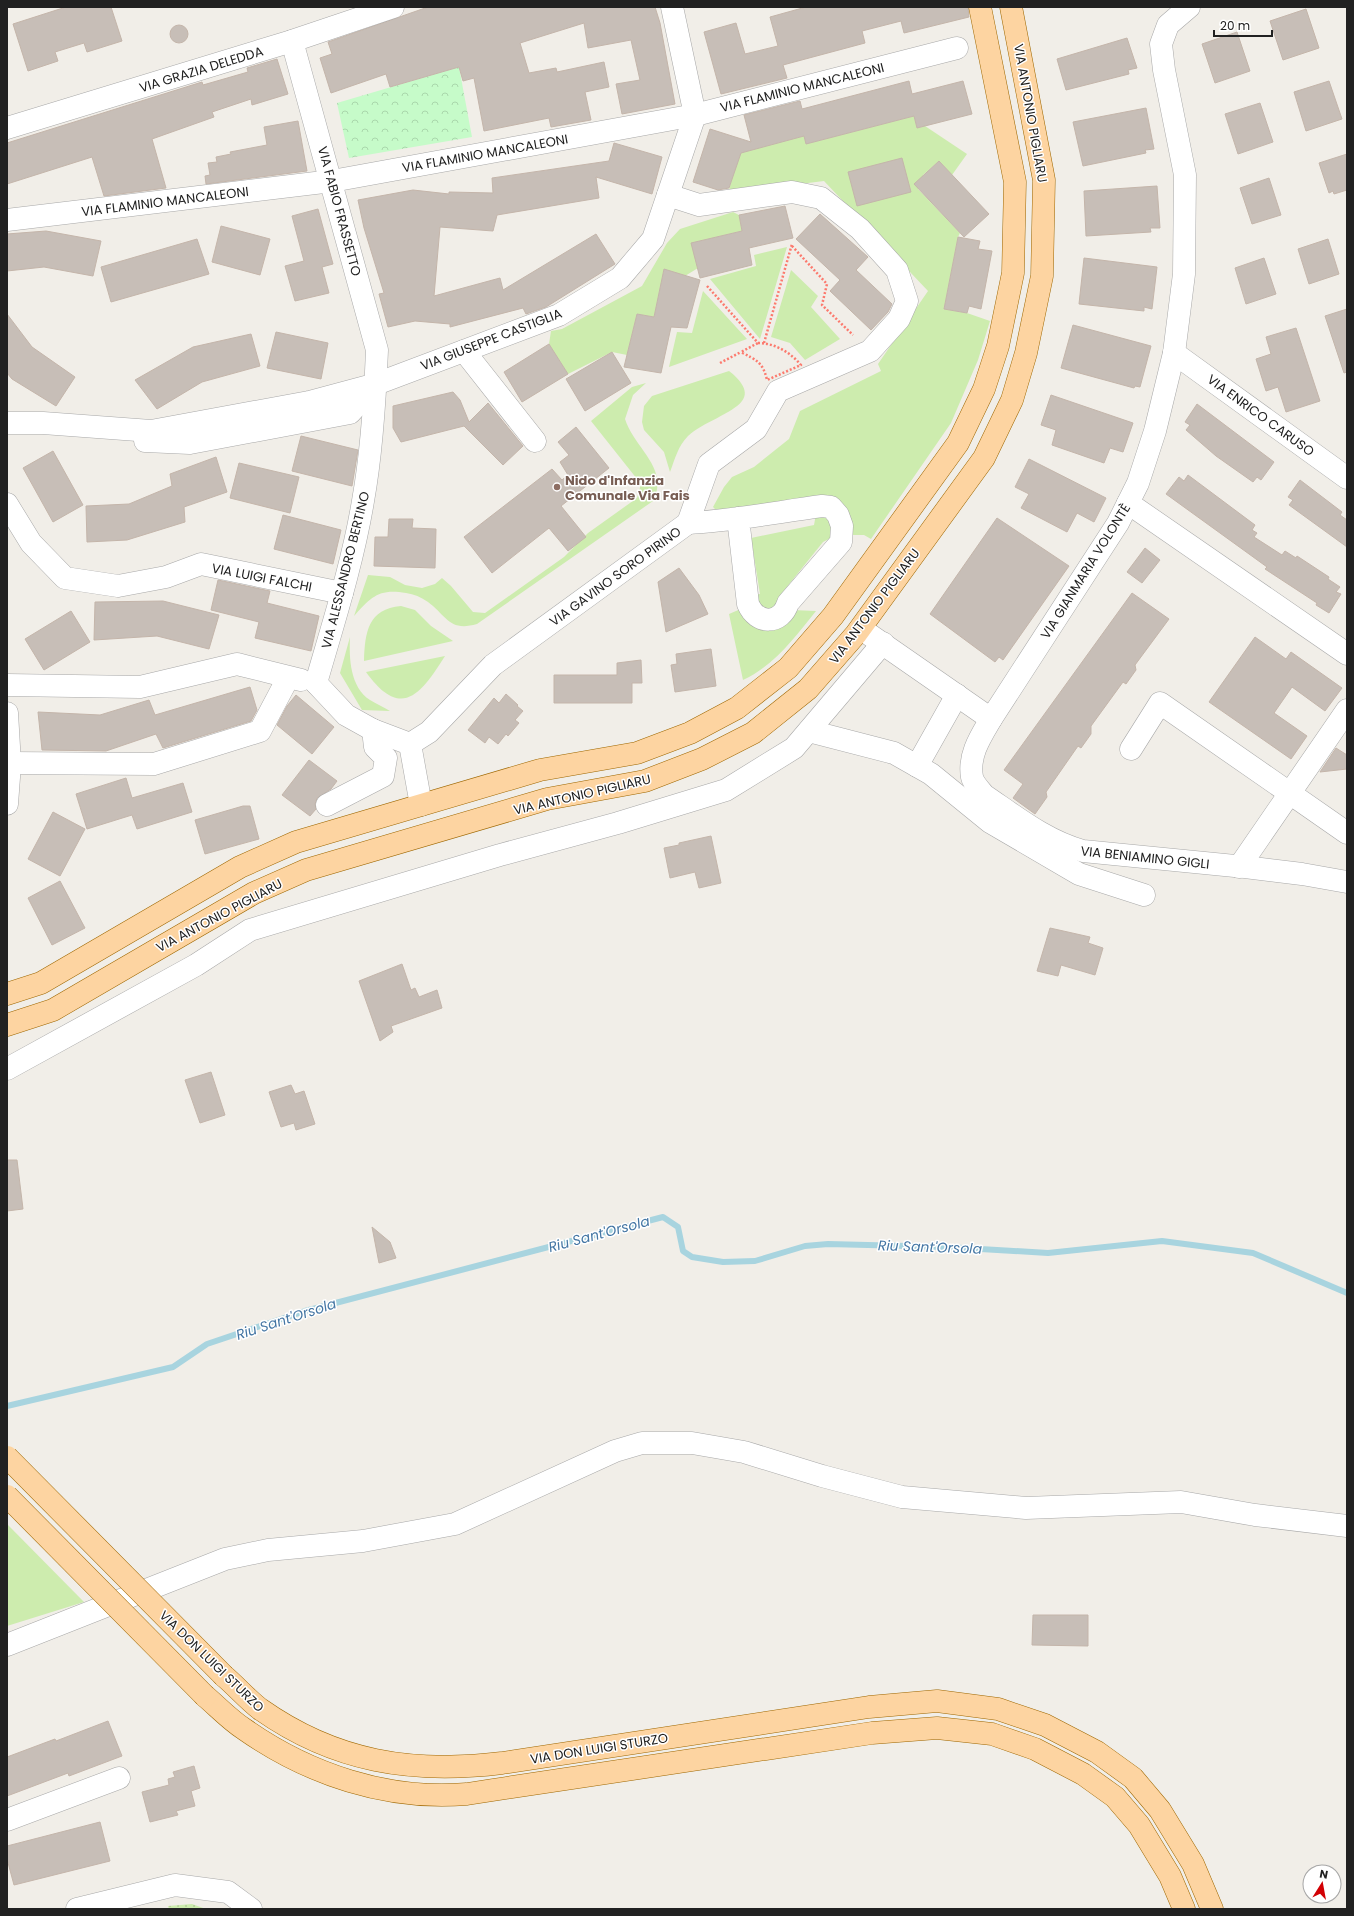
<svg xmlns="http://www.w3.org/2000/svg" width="1354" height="1916" font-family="Poppins,sans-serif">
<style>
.grass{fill:#cdecae}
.park{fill:url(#park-crowns)}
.garden{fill:url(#garden-dots)}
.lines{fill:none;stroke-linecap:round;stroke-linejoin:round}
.stream{stroke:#a8d4df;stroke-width:6}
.building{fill:#c7beb7;stroke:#c4b5aa}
.minor-casing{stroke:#a8a8a8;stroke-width:23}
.major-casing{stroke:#9e6700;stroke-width:23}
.path{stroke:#fc7a6e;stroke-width:2.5;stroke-dasharray:2 2;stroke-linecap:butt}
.minor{stroke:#fff;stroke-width:22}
.major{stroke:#fdd4a1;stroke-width:22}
.major-bridge-casing{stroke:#9e6700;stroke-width:23;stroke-linecap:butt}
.major-bridge{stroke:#fdd4a1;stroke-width:22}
.education-dot{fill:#8d6e63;stroke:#fff;stroke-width:1.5}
.labels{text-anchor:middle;stroke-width:3;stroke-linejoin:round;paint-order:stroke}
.street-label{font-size:13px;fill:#212121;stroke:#fff}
.education-label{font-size:13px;font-weight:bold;fill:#785e54;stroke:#fff;text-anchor:start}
.water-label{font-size:14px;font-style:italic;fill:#4476a4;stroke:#fff}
</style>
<defs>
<pattern id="park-crowns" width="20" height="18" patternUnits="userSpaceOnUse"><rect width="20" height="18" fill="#c6fbc9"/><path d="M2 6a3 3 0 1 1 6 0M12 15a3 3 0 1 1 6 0" fill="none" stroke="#aad7ac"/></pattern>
<pattern id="garden-dots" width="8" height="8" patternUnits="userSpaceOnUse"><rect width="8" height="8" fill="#cdecae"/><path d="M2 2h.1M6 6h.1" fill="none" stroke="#b0ca95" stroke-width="1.8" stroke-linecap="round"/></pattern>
</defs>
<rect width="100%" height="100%" fill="#f1eee8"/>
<g class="grass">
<path d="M 914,116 L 917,128 L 925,126 L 967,154 L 952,175 L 939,161 L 923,175 L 927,180 L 918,189 L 960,233 L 958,237 L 944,309 L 967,313 L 990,321 L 978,360 L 951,423 L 871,539 L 864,535 L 853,535 L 846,511 L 718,512 L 713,507 L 724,487 L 732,477 L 754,467 L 789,439 L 800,411 L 881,371 L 878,364 L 928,291 L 824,181 L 728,193 L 740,150 L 753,149 L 804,136 L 806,144 Z"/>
<path d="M 733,212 L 739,215 L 742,231 L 692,243 L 698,268 L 685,276 L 664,270 L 654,317 L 637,314 L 627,355 L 612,352 L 568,374 L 549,344 L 551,331 L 562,329 L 642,286 L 667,243 L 680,229 Z"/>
<path d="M 787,247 L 760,339 L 710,279 L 756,266 L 754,255 Z"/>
<path d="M 791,270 L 818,296 L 811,307 L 840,339 L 805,360 L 790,343 L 771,337 Z"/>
<path d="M 703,291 L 747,339 L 669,367 L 677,332 L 692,333 Z"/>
<path d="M 729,371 C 737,377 751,390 742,401 C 732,414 703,422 688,436 C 678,446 675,459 670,472 L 664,452 L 644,430 L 642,422 L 644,406 L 652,396 Z"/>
<path d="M 646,383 L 633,395 L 625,419 C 634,448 670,468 653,501 L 477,624 C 449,632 447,616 428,602 C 421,597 414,594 406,593 C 379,588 371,597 354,616 L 368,575 L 390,577 L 405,585 L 422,588 L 435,584 L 442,578 L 451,586 L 473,612 L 485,613 L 564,557 L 588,533 L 637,498 L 641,484 L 591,421 L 632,387 Z"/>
<path d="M 816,514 L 830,514 L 833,537 L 823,542 L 778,598 L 778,610 L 764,613 L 754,595 L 760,594 L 751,538 L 814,525 Z"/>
<path d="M 401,606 L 415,610 L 431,626 L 453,641 L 364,661 C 365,632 368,609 401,606 Z"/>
<path d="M 743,608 L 816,611 C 795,637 774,666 743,680 L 729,614 Z"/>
<path d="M 350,637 C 349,658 350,687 370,700 C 376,704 384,707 390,711 L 362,710 L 340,673 Z"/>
<path d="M 445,656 C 421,694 401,721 366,672 Z"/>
<path d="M 7,1524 L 84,1602 L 7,1626 Z"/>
</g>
<path class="park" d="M 459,67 L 472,137 L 349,158 L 337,103 Z"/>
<path class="garden" d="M 192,1904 L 206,1909 L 169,1909 L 168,1906 Z"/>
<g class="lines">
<path class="stream" d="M 7,1406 L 173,1367 L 207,1344 L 305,1311 L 663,1217 L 678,1227 L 683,1251 L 692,1257 L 723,1262 L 755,1261 L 805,1246 L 828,1244 L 947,1247 L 1048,1253 L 1162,1241 L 1253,1253 L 1347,1293"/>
</g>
<g class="building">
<path d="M 66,7 L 111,7 L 122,41 L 87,52 L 84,43 L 55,52 L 58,61 L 28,71 L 13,24 Z"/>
<path d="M 428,7 L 655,7 L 660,23 L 675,104 L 622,114 L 616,84 L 640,80 L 631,40 L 588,48 L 584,23 L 520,43 L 529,73 L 556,68 L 557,72 L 604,62 L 609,87 L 585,92 L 591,120 L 551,127 L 549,118 L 484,131 L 474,78 L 463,81 L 459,67 L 390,87 L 386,74 L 331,93 L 320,58 L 332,54 L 328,42 Z"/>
<path d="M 806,7 L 968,7 L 969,17 L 904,33 L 901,21 L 862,31 L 865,43 L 783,65 L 787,78 L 721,94 L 704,32 L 736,23 L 745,54 L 778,46 L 770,17 Z"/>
<path d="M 1306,9 L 1319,48 L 1283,60 L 1270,21 Z"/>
<circle cx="179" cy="34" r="9"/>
<path d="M 1237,32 L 1250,71 L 1215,83 L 1202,44 Z"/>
<path d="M 1127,38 L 1137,68 L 1128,70 L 1129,74 L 1066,90 L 1057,59 Z"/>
<path d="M 277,59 L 288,94 L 252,105 L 251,99 L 212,112 L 214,117 L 152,139 L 166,188 L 104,196 L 92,157 L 7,184 L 7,143 L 202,82 L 203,85 L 248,72 L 247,68 Z"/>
<path d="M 909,81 L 912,94 L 963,81 L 972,114 L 917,128 L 914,116 L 806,144 L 804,136 L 741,153 L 729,188 L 718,190 L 693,182 L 710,129 L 751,142 L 744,115 L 800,101 L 802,109 Z"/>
<path d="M 1329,81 L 1342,119 L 1306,131 L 1294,92 Z"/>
<path d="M 1260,103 L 1273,142 L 1238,154 L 1225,114 Z"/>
<path d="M 1146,108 L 1154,149 L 1145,150 L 1146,153 L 1083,166 L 1073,122 Z"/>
<path d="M 298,121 L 307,171 L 206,184 L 205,176 L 210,175 L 208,163 L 217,162 L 216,157 L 231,154 L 230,152 L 267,145 L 264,127 Z"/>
<path d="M 614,143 L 662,157 L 652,194 L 596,177 L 599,198 L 497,215 L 493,231 L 440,227 L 434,296 L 500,278 L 503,290 L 596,234 L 615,264 L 546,307 L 526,314 L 523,308 L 450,327 L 450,324 L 415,321 L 388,327 L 379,294 L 384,293 L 364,228 L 358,200 L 413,190 L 449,194 L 449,192 L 493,193 L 492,178 L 609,161 Z"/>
<path d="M 1347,154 L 1347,190 L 1334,194 L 1333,191 L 1329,193 L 1319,163 Z"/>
<path d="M 902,158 L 911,192 L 857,206 L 848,172 Z"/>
<path d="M 939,161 L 989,214 L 964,237 L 914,184 Z"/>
<path d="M 1269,178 L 1281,215 L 1252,224 L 1240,188 Z"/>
<path d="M 1157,186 L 1160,228 L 1150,228 L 1151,232 L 1086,236 L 1084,191 Z"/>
<path d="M 785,206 L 793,238 L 749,248 L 752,265 L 700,278 L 691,243 L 742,231 L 739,215 Z"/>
<path d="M 318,209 L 333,264 L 322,267 L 329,293 L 295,301 L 285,266 L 304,261 L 292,216 Z"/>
<path d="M 820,214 L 868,257 L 856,270 L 892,304 L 888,312 L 871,330 L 830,291 L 840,280 L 796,239 Z"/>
<path d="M 221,226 L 270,239 L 260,275 L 212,262 Z"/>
<path d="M 46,231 L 101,241 L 93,276 L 44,267 L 7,271 L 7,234 Z"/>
<path d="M 958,237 L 980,241 L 978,249 L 992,251 L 981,309 L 969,306 L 967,313 L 944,309 Z"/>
<path d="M 197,239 L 209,274 L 111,302 L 101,267 Z"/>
<path d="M 1328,239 L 1339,274 L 1309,284 L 1298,249 Z"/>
<path d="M 1084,258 L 1157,267 L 1152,309 L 1144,307 L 1144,311 L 1079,304 Z"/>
<path d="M 1264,258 L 1276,294 L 1246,304 L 1235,268 Z"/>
<path d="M 664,269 L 700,280 L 687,328 L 671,327 L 661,373 L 624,367 L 637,314 L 654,317 Z"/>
<path d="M 1347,309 L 1347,372 L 1344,373 L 1325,316 Z"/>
<path d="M 7,314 L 32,347 L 75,377 L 56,406 L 12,379 L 7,373 Z"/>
<path d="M 1073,325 L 1151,346 L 1140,387 L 1135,386 L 1134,388 L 1061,368 Z"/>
<path d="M 1296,328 L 1320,401 L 1286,412 L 1278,387 L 1266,391 L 1256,359 L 1271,354 L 1266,337 Z"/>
<path d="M 276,332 L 328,343 L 321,379 L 267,368 Z"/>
<path d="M 251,334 L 260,366 L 202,382 L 157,409 L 135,380 L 193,347 Z"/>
<path d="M 549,344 L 568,374 L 522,402 L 504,372 Z"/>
<path d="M 612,352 L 631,383 L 585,411 L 566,379 Z"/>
<path d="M 453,392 L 460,400 L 469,422 L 488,403 L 523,446 L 503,465 L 464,426 L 401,442 L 393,428 L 393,406 Z"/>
<path d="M 1051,395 L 1133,423 L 1123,452 L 1110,448 L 1104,463 L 1052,445 L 1056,430 L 1041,425 Z"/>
<path d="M 1197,404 L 1274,462 L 1261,480 L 1257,477 L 1253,482 L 1216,456 L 1186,430 L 1190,425 L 1185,422 Z"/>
<path d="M 576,427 L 609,468 L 561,506 L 586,537 L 568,551 L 549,528 L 492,573 L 464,537 L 552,469 L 562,480 L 568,475 L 560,462 L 569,455 L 558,442 Z"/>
<path d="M 301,436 L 358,450 L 352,486 L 292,471 Z"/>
<path d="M 53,451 L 83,505 L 53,522 L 23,468 Z"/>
<path d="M 216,457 L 227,492 L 184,507 L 185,522 L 127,540 L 87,542 L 86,506 L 129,504 L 172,486 L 170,474 Z"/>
<path d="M 1029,459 L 1106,498 L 1094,522 L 1077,513 L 1067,532 L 1021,508 L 1029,494 L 1015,487 Z"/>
<path d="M 239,463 L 299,477 L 290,513 L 230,498 Z"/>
<path d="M 1188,475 L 1255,525 L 1252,530 L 1257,533 L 1254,537 L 1282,555 L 1285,551 L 1296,558 L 1297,556 L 1329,577 L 1328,579 L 1340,587 L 1336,592 L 1341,594 L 1329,613 L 1316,605 L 1317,603 L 1265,569 L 1267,567 L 1166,494 L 1179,477 L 1184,481 Z"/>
<path d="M 1300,480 L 1342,512 L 1340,515 L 1347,520 L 1347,547 L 1289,505 L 1293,500 L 1288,497 Z"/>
<path d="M 283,515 L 341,530 L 333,564 L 274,549 Z"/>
<path d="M 997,518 L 1069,566 L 1003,660 L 999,657 L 995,662 L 930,614 Z"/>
<path d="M 389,519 L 413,519 L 412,528 L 436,529 L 435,568 L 374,566 L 375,537 L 388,537 Z"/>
<path d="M 1145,548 L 1160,560 L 1142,583 L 1127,572 Z"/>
<path d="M 679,568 L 699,595 L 708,614 L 666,632 L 658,582 Z"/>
<path d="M 218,580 L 270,591 L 267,603 L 319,616 L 311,651 L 255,638 L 259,622 L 211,610 Z"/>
<path d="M 1132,593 L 1169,619 L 1135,665 L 1136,670 L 1126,684 L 1123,682 L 1091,726 L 1091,734 L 1081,748 L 1078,746 L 1046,792 L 1047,797 L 1035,814 L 1013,798 L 1023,784 L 1004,770 Z"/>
<path d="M 163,601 L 219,615 L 209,649 L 157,636 L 94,640 L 95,602 Z"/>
<path d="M 71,611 L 90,642 L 44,670 L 25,639 Z"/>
<path d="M 1255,637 L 1286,659 L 1291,652 L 1342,688 L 1325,711 L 1292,687 L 1274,713 L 1307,736 L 1291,759 L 1209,702 Z"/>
<path d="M 711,649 L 716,686 L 675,692 L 671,665 L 677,664 L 676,654 Z"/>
<path d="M 641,660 L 642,683 L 632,683 L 632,703 L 554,703 L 554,675 L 617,675 L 617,663 Z"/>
<path d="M 250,687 L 257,710 L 251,721 L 163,748 L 156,734 L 106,751 L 42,750 L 38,712 L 100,715 L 149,700 L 155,715 Z"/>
<path d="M 506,694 L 518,705 L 517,706 L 523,711 L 515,720 L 519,723 L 508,736 L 506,734 L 498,744 L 489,737 L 485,743 L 468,730 L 494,698 L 499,703 Z"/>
<path d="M 296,695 L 334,727 L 312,754 L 277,725 L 287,706 Z"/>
<path d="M 1336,748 L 1347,755 L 1347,769 L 1320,772 Z"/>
<path d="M 309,760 L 337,781 L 331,789 L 317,798 L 315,804 L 316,809 L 310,816 L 282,795 Z"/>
<path d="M 126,778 L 132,798 L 183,783 L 192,812 L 137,829 L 132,815 L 87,829 L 76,794 Z"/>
<path d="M 243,806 L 250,806 L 259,839 L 205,854 L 195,820 Z"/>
<path d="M 53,812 L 85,829 L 60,876 L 28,859 Z"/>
<path d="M 711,836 L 721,883 L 699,888 L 695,872 L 670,878 L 664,848 L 679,845 L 679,843 Z"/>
<path d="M 60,881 L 85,928 L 52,945 L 28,898 Z"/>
<path d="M 1050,928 L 1090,937 L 1088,943 L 1103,948 L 1095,975 L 1061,965 L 1058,976 L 1037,971 Z"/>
<path d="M 402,964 L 411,990 L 415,988 L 419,997 L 437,990 L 442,1008 L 391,1026 L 393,1032 L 380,1041 L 359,981 Z"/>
<path d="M 211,1072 L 225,1115 L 200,1123 L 185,1080 Z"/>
<path d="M 291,1085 L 295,1094 L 304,1091 L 315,1124 L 296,1130 L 294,1123 L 281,1127 L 269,1092 Z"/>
<path d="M 7,1160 L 17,1160 L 23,1209 L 7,1211 Z"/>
<path d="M 372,1227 L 390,1242 L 396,1258 L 379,1263 Z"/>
<path d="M 1033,1615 L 1088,1615 L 1088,1646 L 1032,1645 Z"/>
<path d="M 108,1721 L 122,1756 L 69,1776 L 68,1773 L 7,1796 L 7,1757 L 55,1739 L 56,1741 Z"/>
<path d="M 194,1766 L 200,1788 L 191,1791 L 195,1806 L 176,1811 L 178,1815 L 150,1822 L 142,1792 L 169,1785 L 168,1779 L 175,1777 L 173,1772 Z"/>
<path d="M 100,1822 L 110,1861 L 14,1885 L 7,1859 L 7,1846 Z"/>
</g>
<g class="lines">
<g class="minor-casing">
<g id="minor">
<path d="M 292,41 L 377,350 C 375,400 372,451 363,501 C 353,562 333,624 316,683"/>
<path d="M 7,128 L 292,41 L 393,7"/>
<path d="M 7,220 L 332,181 L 695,115 L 957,48"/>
<path d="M 464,351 L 535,441"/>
<path d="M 1174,353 L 1347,478"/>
<path d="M 7,423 L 43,423 L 151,431 L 309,402 L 376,384 L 559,315 L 620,278 L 653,239 L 695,115 L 672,7"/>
<path d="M 145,441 L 190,443 L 350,413 L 376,384"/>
<path d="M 1128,503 L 1347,654"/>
<path d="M 7,504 L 31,543 L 65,578 L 118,586 L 166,577 L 201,564 L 342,593"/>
<path d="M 688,523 C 733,521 777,512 822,506 L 831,507 L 838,515 L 842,526 L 841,542 L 788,603 C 781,625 757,625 748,604 L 738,518"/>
<path d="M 870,635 L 991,719 L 1118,523 L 1138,483 L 1155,431 L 1174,353 L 1184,274 L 1185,175 L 1164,70 L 1161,44 L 1168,25 L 1189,7"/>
<path d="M 316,683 L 346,715 L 373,730 L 410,744"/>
<path d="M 7,685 L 140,687 L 237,664 L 301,680"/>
<path d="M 7,713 L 10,764 L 7,804"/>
<path d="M 991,719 C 981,736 968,755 972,777 C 973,783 980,790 984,795 C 1015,816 1046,841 1083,851 L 1245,867 L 1302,874 L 1347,882"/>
<path d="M 809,731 L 894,753 L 931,774 L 990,822 L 1079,874 L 1144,895"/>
<path d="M 410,744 L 429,732 L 493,665 L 688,523 L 709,464 L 756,429 L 778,391 L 870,351 L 899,319 L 907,301 L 897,270 L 860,229 L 821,198 L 792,192 L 699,205 L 668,195"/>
<path d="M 410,744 L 421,805"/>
<path d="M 1131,749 L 1160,703 L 1347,833"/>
<path d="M 7,763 L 154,764 L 260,731 L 288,678"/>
<path d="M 917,766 L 957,695"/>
<path d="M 327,805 L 383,776 L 386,758 L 375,747 L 373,730"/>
<path d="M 1239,867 L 1347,710"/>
<path d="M 7,1069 L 196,965 L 250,930 L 500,855 L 618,823 L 726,790 L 794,748 L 883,643"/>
<path d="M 7,1645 L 225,1559 L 268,1550 L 363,1541 L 455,1524 L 615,1451 L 642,1443 L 692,1443 L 744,1452 L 822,1476 L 902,1497 L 1026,1508 L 1181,1502 L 1255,1515 L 1347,1526"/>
<path d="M 7,1820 L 119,1778"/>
<path d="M 77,1909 L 175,1885 L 228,1892 L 251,1909"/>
</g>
</g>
<g class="major-casing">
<g id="major">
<path d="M 7,994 L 41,983 L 240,867 L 296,842 L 540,770 L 637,753 L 690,733 L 737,708 L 788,668 L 833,616 L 958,443 L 984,389 L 998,346 L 1013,273 L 1015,182 L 980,7"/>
<path d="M 7,1025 L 53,1010 L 254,893 L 306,870 L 547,799 L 645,781 L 702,759 L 753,733 L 808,689 L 856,634 L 984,458 L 1012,400 L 1026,353 L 1042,276 L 1044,180 L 1011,7"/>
<path d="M 224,1676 C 236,1686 247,1699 260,1709 C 335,1762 412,1774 502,1763 L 869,1707 L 937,1701 L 998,1709 L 1045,1725 L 1097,1752 L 1133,1778 L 1160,1810 L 1193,1864 L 1212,1909"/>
<path d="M 205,1696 C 218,1707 230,1720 244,1729 C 308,1774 387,1801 467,1794 C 480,1792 493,1790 506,1788 L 872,1733 L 937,1728 L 992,1734 L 1035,1749 L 1083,1774 L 1115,1797 L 1139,1825 L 1170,1876 L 1184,1909"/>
</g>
</g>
<g class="path">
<path d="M 792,246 L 827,284 L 822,305 L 853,335"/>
<path d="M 707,286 L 758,343"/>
<path d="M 758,343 C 775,343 791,353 801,365 L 767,380 C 763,362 756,360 741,352 Z"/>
<path d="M 764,343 L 792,244"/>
<path d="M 720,363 L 741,352"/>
</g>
<use href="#minor" class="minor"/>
<use href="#major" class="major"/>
<g class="major-bridge-casing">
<g id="major-bridge">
<path d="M 7,1457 L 224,1676"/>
<path d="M 7,1496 L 205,1696"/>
</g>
</g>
<use href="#major-bridge" class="major-bridge"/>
</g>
<circle class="education-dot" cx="557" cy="487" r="4"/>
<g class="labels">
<g class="street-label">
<text transform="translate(201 69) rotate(-17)" y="5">VIA GRAZIA DELEDDA</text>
<text transform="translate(802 87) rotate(-14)" y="5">VIA FLAMINIO MANCALEONI</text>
<text transform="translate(1031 113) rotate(80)" y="5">VIA ANTONIO PIGLIARU</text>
<text transform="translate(485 153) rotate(-10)" y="5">VIA FLAMINIO MANCALEONI</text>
<text transform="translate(165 201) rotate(-7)" y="5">VIA FLAMINIO MANCALEONI</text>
<text transform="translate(340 211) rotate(75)" y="5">VIA FABIO FRASSETTO</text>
<text transform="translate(491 339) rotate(-21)" y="5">VIA GIUSEPPE CASTIGLIA</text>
<text transform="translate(1261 415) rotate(36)" y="5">VIA ENRICO CARUSO</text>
<text transform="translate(345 570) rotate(-76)" y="5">VIA ALESSANDRO BERTINO</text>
<text transform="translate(1085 571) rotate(-58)" y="5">VIA GIANMARIA VOLONTÈ</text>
<text transform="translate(615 576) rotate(-36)" y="5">VIA GAVINO SORO PIRINO</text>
<text transform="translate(262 577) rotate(11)" y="5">VIA LUIGI FALCHI</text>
<text transform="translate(874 606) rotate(-53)" y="5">VIA ANTONIO PIGLIARU</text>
<text transform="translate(582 794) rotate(-13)" y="5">VIA ANTONIO PIGLIARU</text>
<text transform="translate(1145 857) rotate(6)" y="5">VIA BENIAMINO GIGLI</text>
<text transform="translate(219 915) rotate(-28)" y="5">VIA ANTONIO PIGLIARU</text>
<text transform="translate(212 1661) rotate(44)" y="5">VIA DON LUIGI STURZO</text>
<text transform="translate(599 1748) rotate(-9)" y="5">VIA DON LUIGI STURZO</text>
</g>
<g class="education-label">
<text x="565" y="485">Nido d'Infanzia<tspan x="565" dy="15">Comunale Via Fais</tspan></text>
</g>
<g class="water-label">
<text transform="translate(599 1234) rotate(-15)" y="5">Riu Sant'Orsola</text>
<text transform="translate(930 1247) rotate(2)" y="5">Riu Sant'Orsola</text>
<text transform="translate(286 1319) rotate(-18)" y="5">Riu Sant'Orsola</text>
</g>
</g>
<rect width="1354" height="1916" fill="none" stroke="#212121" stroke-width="16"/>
<g transform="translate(1322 1884) rotate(11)"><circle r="19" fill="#ffffff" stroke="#a6a6a6"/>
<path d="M0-3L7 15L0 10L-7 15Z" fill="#d20004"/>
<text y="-6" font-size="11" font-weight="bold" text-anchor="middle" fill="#212121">N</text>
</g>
<path d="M1214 30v6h58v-6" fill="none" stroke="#212121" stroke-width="2"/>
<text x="1220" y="30" font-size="12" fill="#212121" stroke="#ffffff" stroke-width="3" paint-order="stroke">20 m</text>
</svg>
